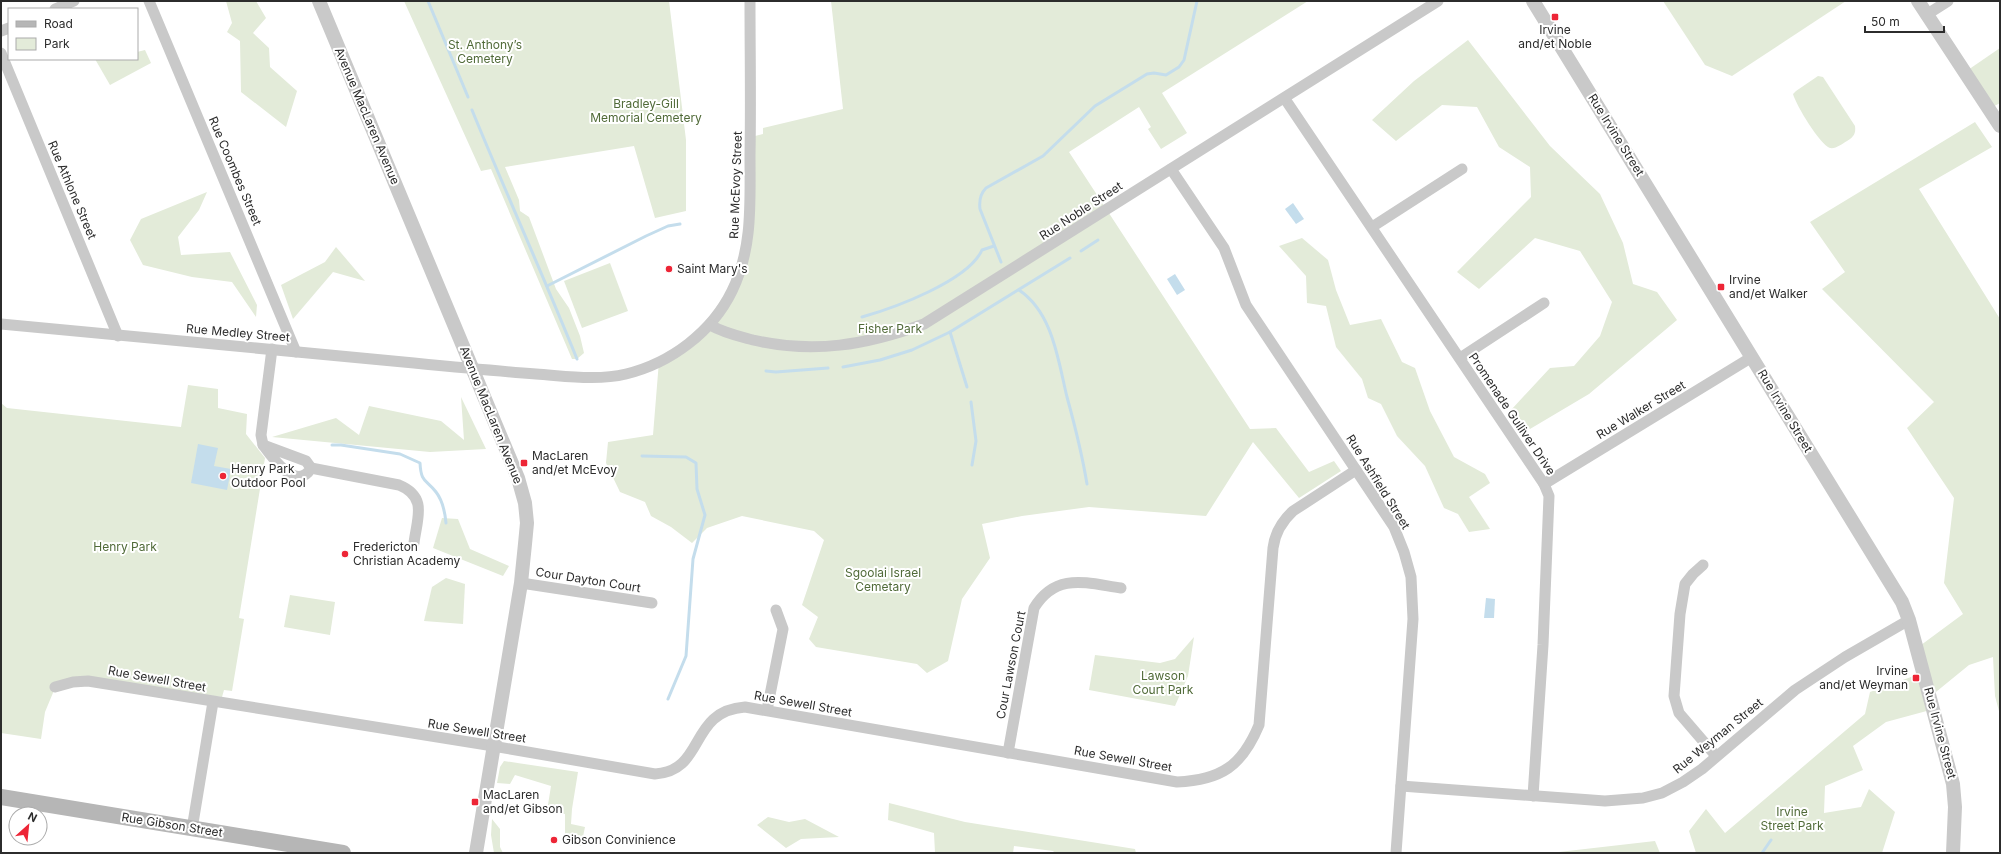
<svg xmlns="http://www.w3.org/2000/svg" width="2001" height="854" font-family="Inter,sans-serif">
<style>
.green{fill:#e3ebd9}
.water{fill:#c4ddec}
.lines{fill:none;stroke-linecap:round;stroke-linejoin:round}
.stream{stroke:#c4ddec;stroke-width:3}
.minor{stroke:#c9c9c9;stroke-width:11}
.tertiary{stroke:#c9c9c9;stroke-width:14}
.secondary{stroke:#b6b6b6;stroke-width:16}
.poi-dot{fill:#ed2536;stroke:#fff;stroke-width:1.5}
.labels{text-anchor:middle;stroke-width:4;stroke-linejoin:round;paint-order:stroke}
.poi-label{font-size:12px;fill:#2c2c2c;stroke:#fff;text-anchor:start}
.park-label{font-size:12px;fill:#506a38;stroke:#fff}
.street-label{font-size:12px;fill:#2c2c2c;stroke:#fff}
</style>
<rect width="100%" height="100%" fill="#fff"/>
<g class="green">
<path d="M 226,1 L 256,1 L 266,18 L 253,33 L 269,48 L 270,67 L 297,91 L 286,127 L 241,92 L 240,41 L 227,32 L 232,23 Z"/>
<path d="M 404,1 L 669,1 L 686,140 L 686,211 L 655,218 L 634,146 L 505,167 L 519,200 L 520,211 L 529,217 L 556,289 L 569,308 L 580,336 L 584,353 L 577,359 L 572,359 L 491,169 L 481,171 Z"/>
<path d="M 831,1 L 1308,1 L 1162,93 L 1187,133 L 1161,149 L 1148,129 L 1151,127 L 1139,107 L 1069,152 L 1250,429 L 1276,428 L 1309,472 L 1334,461 L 1341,471 L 1299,498 L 1253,442 L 1206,516 L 1089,507 L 1022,516 L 982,524 L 990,558 L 962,599 L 948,661 L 927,673 L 917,664 L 816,647 L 809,639 L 818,617 L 802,605 L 824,540 L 814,531 L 742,516 L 707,528 L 692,543 L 671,527 L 651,516 L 645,502 L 620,492 L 606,463 L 608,442 L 653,435 L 659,361 L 698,336 L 741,269 L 751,137 L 763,134 L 763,128 L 843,109 Z"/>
<path d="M 1663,1 L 1846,1 L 1732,76 L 1705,65 Z"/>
<path d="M 1468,40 L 1550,146 L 1600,194 L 1623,243 L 1633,284 L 1657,292 L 1677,320 L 1589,394 L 1530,429 L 1511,410 L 1550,368 L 1574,366 L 1600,336 L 1612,302 L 1580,251 L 1535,238 L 1479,289 L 1457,272 L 1531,197 L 1530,167 L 1499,147 L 1477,107 L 1442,105 L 1396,141 L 1372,120 L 1414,81 Z"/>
<path d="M 2000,48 L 2000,103 L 1989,109 L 1965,72 Z"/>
<path d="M 145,50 L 151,63 L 110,85 L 95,59 L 137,59 L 137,52 Z"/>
<path d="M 1818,76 L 1823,77 L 1855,126 C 1856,133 1854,137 1847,141 C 1842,144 1836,149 1830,148 C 1820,145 1796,105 1793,94 L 1796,91 Z"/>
<path d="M 1975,122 L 1992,147 L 1919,189 L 2000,319 L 2000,715 L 1995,696 L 1993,657 L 1969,665 L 1931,696 L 1934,709 L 1886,722 L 1853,746 L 1863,770 L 1825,786 L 1824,813 L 1861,807 L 1869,789 L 1895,812 L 1882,853 L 1696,853 L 1689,831 L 1706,809 L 1725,833 L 1865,714 L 1870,692 L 1911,677 L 1922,668 L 1917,648 L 1963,614 L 1944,583 L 1954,498 L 1907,428 L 1934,402 L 1822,289 L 1845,272 L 1810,222 Z"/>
<path d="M 207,192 L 199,210 L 178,237 L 181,255 L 230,252 L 257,305 L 256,317 L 232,282 L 192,277 L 143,265 L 130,240 L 141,219 Z"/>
<path d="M 1302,238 L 1328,260 L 1336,290 L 1350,325 L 1381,319 L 1402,362 L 1415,368 L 1430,411 L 1454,457 L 1485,474 L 1490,483 L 1469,497 L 1490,529 L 1469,532 L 1458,514 L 1444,508 L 1425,466 L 1397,436 L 1381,404 L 1368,398 L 1362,379 L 1336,347 L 1326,306 L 1307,303 L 1306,276 L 1279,246 Z"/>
<path d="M 336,247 L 365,281 L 333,272 L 293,319 L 281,285 L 325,262 Z"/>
<path d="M 610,263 L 628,311 L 582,328 L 564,281 Z"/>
<path d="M 188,385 L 218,389 L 218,408 L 247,414 L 246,434 L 265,458 L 239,618 L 244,619 L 232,691 L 224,690 L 222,697 L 88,681 L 55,688 L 45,712 L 41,739 L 1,733 L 1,403 L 7,408 L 181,427 Z"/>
<path d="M 461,397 L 486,449 L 430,452 L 272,437 L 336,418 L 359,435 L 369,406 L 441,421 L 464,440 Z"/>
<path d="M 442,518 L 458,519 L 470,549 L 509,566 L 503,576 L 433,548 Z"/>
<path d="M 446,578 L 465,584 L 463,624 L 424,621 L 432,587 Z"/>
<path d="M 290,595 L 335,602 L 330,635 L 284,627 Z"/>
<path d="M 1194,637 L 1188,676 L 1175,706 L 1089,690 L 1095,655 L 1160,663 L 1175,659 Z"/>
<path d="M 504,761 L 578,772 L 572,809 L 571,824 L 585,827 L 581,846 L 565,842 L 565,814 L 547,811 L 551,786 L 515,775 L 510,784 L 497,783 L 500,767 Z"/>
<path d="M 889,803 L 965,822 L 1135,849 L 1136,853 L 1055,853 L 1053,851 L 1014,846 L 1013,853 L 935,853 L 934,833 L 888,820 Z"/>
<path d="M 768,817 L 789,822 L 805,819 L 839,837 L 801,839 L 786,848 L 757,825 Z"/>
<path d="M 492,819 L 500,829 L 500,847 L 503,853 L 494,853 L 491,835 Z"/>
<path d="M 1655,841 L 1660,853 L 1550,853 Z"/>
</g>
<g class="water">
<path d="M 1293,203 L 1304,219 L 1296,224 L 1285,209 Z"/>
<path d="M 1175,274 L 1185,290 L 1177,295 L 1167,279 Z"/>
<path d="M 198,444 L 218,448 L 214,466 L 231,469 L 227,490 L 191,483 Z"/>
<path d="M 1486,598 L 1495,599 L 1494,618 L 1484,618 Z"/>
</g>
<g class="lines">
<g class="stream">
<path d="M 428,1 L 468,97"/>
<path d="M 472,110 C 506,193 543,275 577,359"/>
<path d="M 1081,251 L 1098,240"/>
<path d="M 1001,262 L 980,209 C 979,201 980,194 986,188 L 1043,156 L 1095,106 L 1147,74 L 1154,73 L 1166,75 L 1179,67 L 1184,60 L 1197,1"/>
<path d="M 547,286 L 646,236 L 668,226 L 680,224"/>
<path d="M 1019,290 C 1053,313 1058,360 1067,397 C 1075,426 1082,454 1087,484"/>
<path d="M 862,317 C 894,308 968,281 982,250 L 994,246"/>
<path d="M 950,332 L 967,387"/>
<path d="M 843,367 L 880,360 L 912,350 L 950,332 L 1070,258"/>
<path d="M 766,371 L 776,372 L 828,368"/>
<path d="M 971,402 L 976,441 L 972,465"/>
<path d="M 332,445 L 341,445 L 400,454 L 420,463 C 421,483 426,479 436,492 C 443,501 445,512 446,523"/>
<path d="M 642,456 L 686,457 L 696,463 L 697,489 L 705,515 L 693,559 L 686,656 L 668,699"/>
<path d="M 1762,853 L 1771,840"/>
</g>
<g class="minor">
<path d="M 149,1 L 296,352"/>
<path d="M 55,9 L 74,1"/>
<path d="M 1926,15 L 1948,1"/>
<path d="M 1,31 L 9,28"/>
<path d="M 1,53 L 118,336"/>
<path d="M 1285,99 L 1544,484 L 1549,496 L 1543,645 L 1533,796"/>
<path d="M 1171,169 L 1224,248 L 1246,305 L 1394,527 L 1404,552 L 1411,577 L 1413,619 L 1396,853"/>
<path d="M 1372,227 L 1462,169"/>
<path d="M 1,324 C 139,338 277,350 414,363 C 455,367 496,371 536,374 C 566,376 597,381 626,374 C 671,363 712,332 732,291 C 753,248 750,202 750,155 C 751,104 750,52 750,1"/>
<path d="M 710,325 C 724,333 738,336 753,340 C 814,354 866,345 924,324 L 1438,1"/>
<path d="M 1460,358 L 1544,303"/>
<path d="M 263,445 L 306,461 L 311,468 C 297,493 271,456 263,445 Z"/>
<path d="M 263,445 L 261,435 L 272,349"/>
<path d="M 311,468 L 399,485 C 428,497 417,518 414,543"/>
<path d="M 1544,484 L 1752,357"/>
<path d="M 1703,565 L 1693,574 L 1685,584 L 1680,614 L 1674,696 L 1679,713 L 1716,756"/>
<path d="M 521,583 L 652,603"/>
<path d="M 55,687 L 73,682 L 88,681 L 481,744 L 655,774 C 706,771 688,711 745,707 L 1177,782 C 1221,780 1242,766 1259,725 L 1273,548 C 1275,533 1281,522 1293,511 L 1356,470"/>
<path d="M 767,710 L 783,629 L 776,610"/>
<path d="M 1008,753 L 1034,608 C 1056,572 1086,583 1121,588"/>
<path d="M 1401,786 L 1605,801 L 1643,798 L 1662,793 L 1683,782 L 1702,769 L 1795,690 L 1845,657 L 1909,620"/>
<path d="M 192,829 L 213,702"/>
</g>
<g class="tertiary">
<path d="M 319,1 L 518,478 L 525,503 L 527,523 L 525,544 L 521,583 L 476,853"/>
<path d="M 1533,1 L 1902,602 L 1909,620 L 1953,784 L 1955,807 L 1953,853"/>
<path d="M 1918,1 L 2000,126"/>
</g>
<path class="secondary" d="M 1,797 L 343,853"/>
</g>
<g class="poi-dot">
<rect x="1551" y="13" width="8" height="8" rx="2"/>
<circle cx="669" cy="269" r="4"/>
<rect x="1717" y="283" width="8" height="8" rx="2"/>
<rect x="520" y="459" width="8" height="8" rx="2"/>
<circle cx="223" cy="476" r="4"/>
<circle cx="345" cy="554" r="4"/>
<rect x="1912" y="674" width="8" height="8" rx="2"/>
<rect x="471" y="798" width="8" height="8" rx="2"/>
<circle cx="554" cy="840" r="4"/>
</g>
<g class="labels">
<g class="poi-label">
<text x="1555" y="34" text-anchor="middle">Irvine<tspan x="1555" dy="14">and/et Noble</tspan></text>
<text x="677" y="273">Saint Mary's</text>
<text x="1729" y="284">Irvine<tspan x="1729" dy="14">and/et Walker</tspan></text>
<text x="532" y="460">MacLaren<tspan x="532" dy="14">and/et McEvoy</tspan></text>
<text x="231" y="473">Henry Park<tspan x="231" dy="14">Outdoor Pool</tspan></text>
<text x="353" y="551">Fredericton<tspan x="353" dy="14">Christian Academy</tspan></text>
<text x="1908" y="675" text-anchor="end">Irvine<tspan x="1908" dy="14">and/et Weyman</tspan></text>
<text x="483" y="799">MacLaren<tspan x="483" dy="14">and/et Gibson</tspan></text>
<text x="562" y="844">Gibson Convinience</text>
</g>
<g class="park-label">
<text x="485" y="49">St. Anthony’s<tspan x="485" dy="14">Cemetery</tspan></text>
<text x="646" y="108">Bradley-Gill<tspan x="646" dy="14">Memorial Cemetery</tspan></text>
<text x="890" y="333">Fisher Park</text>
<text x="125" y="551">Henry Park</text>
<text x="883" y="577">Sgoolai Israel<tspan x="883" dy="14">Cemetary</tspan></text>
<text x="1163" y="680">Lawson<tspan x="1163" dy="14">Court Park</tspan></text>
<text x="1792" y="816">Irvine<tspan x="1792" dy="14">Street Park</tspan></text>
</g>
<g class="street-label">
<text transform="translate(367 116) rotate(67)" y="4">Avenue MacLaren Avenue</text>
<text transform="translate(1616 135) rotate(58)" y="4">Rue Irvine Street</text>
<text transform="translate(235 171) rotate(67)" y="4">Rue Coombes Street</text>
<text transform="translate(736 185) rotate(-88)" y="4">Rue McEvoy Street</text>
<text transform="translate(72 190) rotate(67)" y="4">Rue Athlone Street</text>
<text transform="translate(1081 211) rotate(-33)" y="4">Rue Noble Street</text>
<text transform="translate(238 333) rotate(5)" y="4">Rue Medley Street</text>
<text transform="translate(1641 410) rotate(-31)" y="4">Rue Walker Street</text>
<text transform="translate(1785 411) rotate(59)" y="4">Rue Irvine Street</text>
<text transform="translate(1512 414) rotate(56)" y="4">Promenade Gulliver Drive</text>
<text transform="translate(491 415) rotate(68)" y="4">Avenue MacLaren Avenue</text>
<text transform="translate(1378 482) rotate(58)" y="4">Rue Ashfield Street</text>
<text transform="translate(588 580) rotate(9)" y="4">Cour Dayton Court</text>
<text transform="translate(1011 665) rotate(-79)" y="4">Cour Lawson Court</text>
<text transform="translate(157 679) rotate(10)" y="4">Rue Sewell Street</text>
<text transform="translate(803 704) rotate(10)" y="4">Rue Sewell Street</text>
<text transform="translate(477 731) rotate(9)" y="4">Rue Sewell Street</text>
<text transform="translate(1940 733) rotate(75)" y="4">Rue Irvine Street</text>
<text transform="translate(1718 736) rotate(-39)" y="4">Rue Weyman Street</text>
<text transform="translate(1123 759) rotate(10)" y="4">Rue Sewell Street</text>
<text transform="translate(172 825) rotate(9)" y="4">Rue Gibson Street</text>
</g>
</g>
<rect width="2001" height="854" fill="none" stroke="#2c2c2c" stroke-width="4"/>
<rect x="8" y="8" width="130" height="52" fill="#ffffff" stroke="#ababab"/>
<rect x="16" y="21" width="20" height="6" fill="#b6b6b6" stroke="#ababab"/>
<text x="44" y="28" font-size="12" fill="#2c2c2c">Road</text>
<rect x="16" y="38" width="20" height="12" fill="#e3ebd9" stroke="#ababab"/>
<text x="44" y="48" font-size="12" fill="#2c2c2c">Park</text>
<g transform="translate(28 826) rotate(27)"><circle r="19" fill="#ffffff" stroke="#ababab"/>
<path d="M0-3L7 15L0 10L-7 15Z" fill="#ed2536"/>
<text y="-6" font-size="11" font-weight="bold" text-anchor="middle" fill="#2c2c2c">N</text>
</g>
<path d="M1865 26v6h79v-6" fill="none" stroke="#2c2c2c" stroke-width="2"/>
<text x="1871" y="26" font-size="12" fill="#2c2c2c" stroke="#ffffff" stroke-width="3" paint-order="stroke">50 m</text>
</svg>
